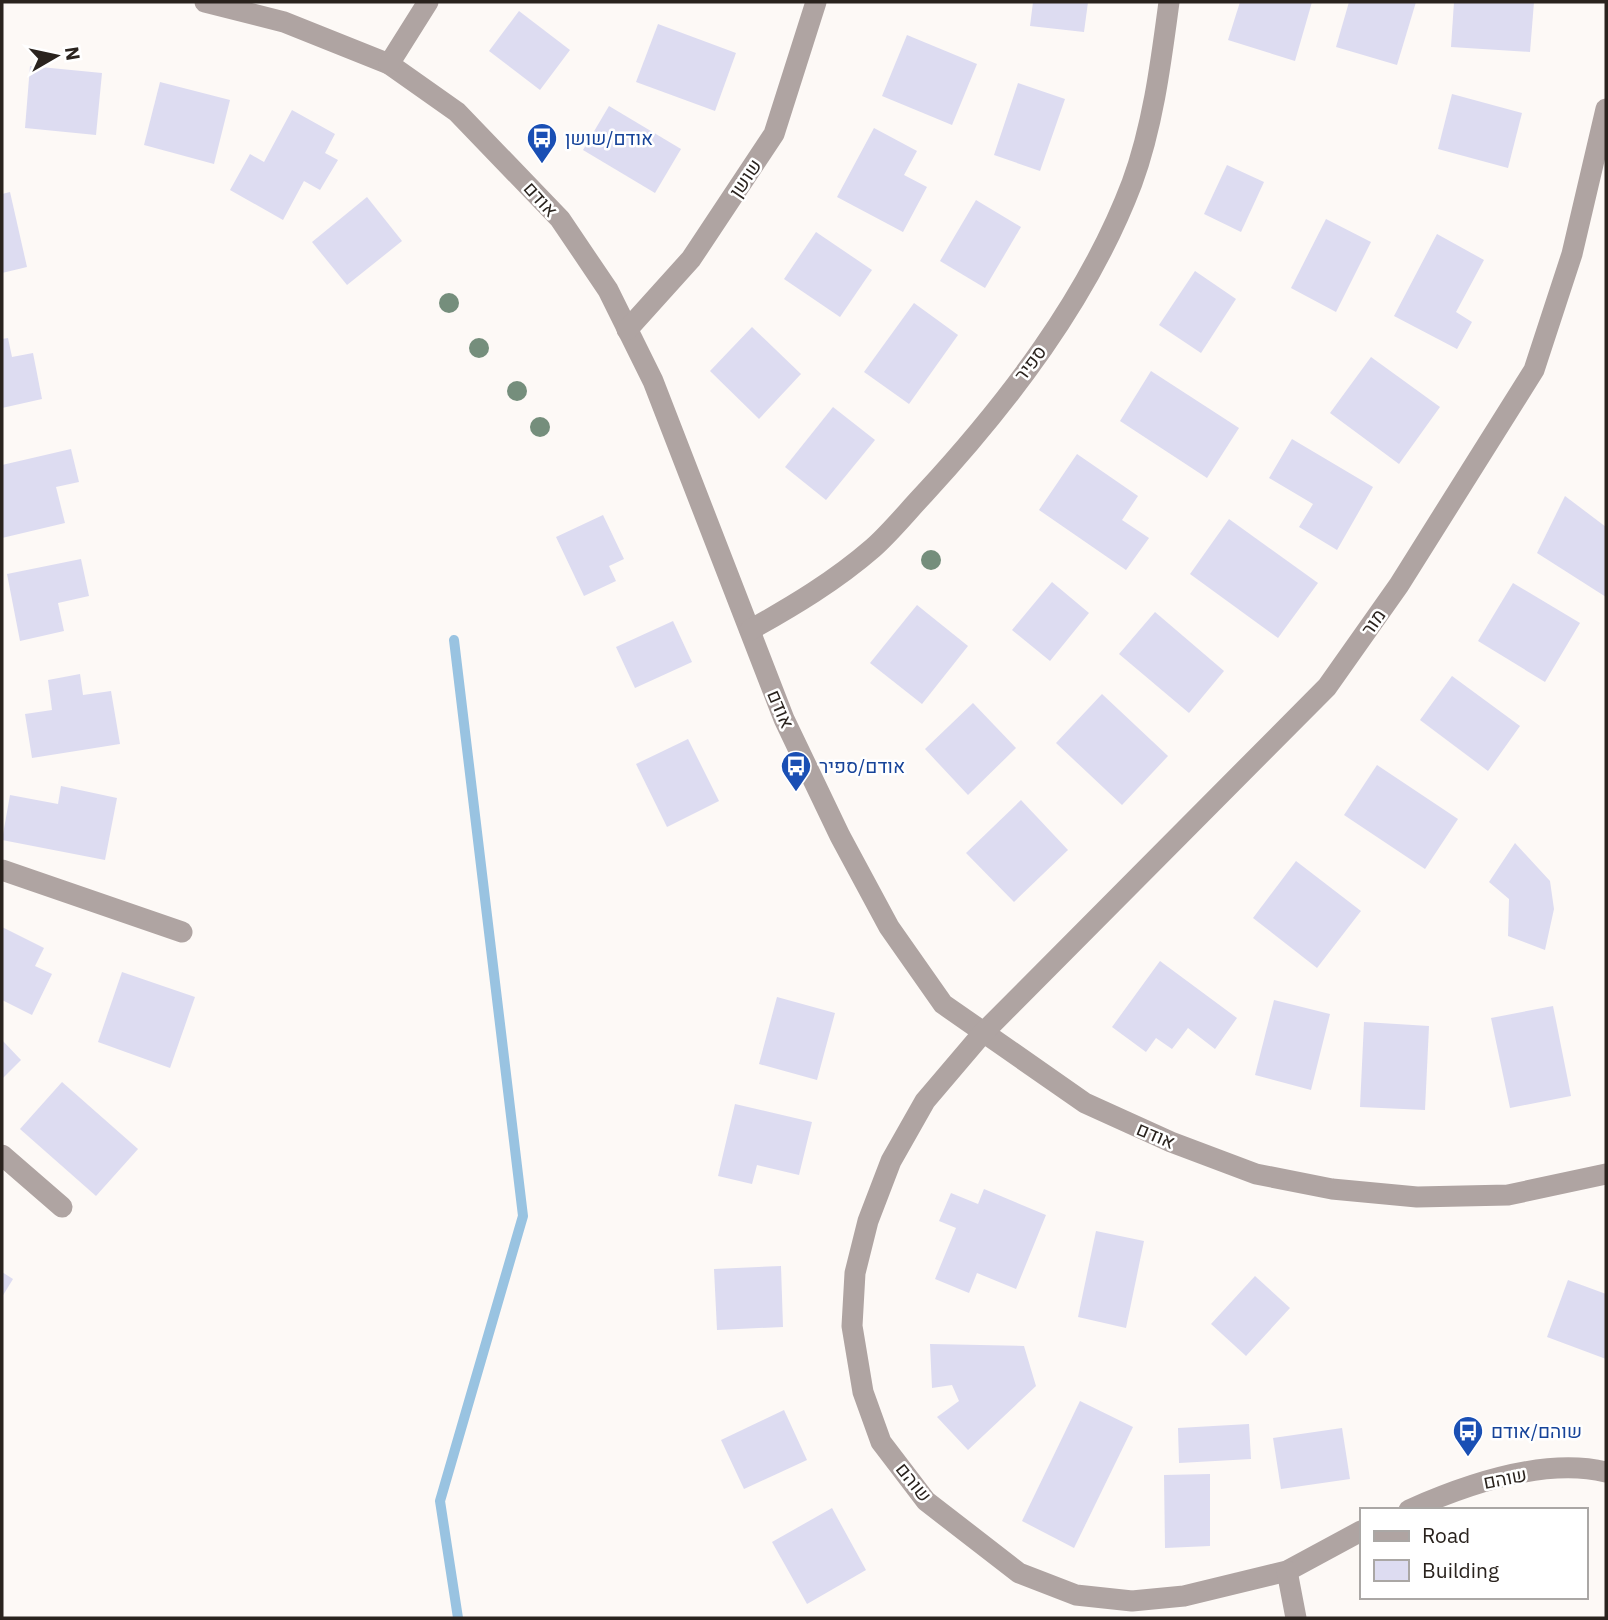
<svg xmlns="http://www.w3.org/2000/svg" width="1608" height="1620" font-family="'IBM Plex Sans',Heebo,sans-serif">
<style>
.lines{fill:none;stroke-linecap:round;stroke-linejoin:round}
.stream{stroke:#99c3e1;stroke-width:10}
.building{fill:#dddcf1}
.minor{stroke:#afa4a2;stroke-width:21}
.tree{fill:#758e7c}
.labels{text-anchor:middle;stroke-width:5;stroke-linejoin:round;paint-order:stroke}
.transit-label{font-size:19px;fill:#164399;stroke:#fff;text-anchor:start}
.street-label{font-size:19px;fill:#2a231e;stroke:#fff}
</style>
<rect width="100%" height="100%" fill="#fdf9f6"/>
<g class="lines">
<path class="stream" d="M 454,640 L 523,1216 L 440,1501 L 458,1618"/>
</g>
<g class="building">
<path d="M 1033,2 L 1088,2 L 1084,32 L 1030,26 Z"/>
<path d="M 1240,2 L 1312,2 L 1295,61 L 1228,40 Z"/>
<path d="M 1349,2 L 1416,2 L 1397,65 L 1336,47 Z"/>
<path d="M 1454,2 L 1534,2 L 1530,52 L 1451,47 Z"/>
<path d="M 519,11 L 570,50 L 540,90 L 489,51 Z"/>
<path d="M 658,24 L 736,53 L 715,111 L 636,82 Z"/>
<path d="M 907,35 L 977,64 L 952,125 L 882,96 Z"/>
<path d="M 30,66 L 102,73 L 96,135 L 25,128 Z"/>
<path d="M 160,82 L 230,100 L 214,164 L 144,145 Z"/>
<path d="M 1018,83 L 1065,99 L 1040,171 L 994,155 Z"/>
<path d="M 1452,94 L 1522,113 L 1508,168 L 1438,149 Z"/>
<path d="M 609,106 L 681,149 L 655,193 L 583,150 Z"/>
<path d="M 292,110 L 335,134 L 325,153 L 338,160 L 320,190 L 304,181 L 283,220 L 230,190 L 250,154 L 264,162 Z"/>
<path d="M 874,128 L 917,151 L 904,175 L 927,187 L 903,232 L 837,197 Z"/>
<path d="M 1227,165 L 1264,182 L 1241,232 L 1204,214 Z"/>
<path d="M 10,192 L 27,267 L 2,273 L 2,194 Z"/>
<path d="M 367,197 L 402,241 L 347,285 L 312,242 Z"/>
<path d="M 976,200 L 1021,227 L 985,288 L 940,261 Z"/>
<path d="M 1326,219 L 1371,242 L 1336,312 L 1291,288 Z"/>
<path d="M 816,232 L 872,270 L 840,317 L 784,279 Z"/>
<path d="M 1437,234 L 1484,260 L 1456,312 L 1472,322 L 1457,349 L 1394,316 Z"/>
<path d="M 1195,271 L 1236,299 L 1201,353 L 1159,325 Z"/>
<path d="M 914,303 L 958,335 L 909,404 L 864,372 Z"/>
<path d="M 752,327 L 801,374 L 759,419 L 710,371 Z"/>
<path d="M 8,338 L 12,357 L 33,353 L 42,399 L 2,408 L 2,339 Z"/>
<path d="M 1371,357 L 1440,407 L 1399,464 L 1330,413 Z"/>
<path d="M 1151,371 L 1239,428 L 1207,478 L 1120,421 Z"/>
<path d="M 833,407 L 875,440 L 826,500 L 785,467 Z"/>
<path d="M 1292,439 L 1373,487 L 1337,550 L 1299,527 L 1313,504 L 1269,478 Z"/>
<path d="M 71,449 L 79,482 L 56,487 L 65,523 L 2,538 L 2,465 Z"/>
<path d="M 1077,454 L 1138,496 L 1122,520 L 1149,538 L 1126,570 L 1039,510 Z"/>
<path d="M 1565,496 L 1606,527 L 1606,597 L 1537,553 Z"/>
<path d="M 603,515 L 624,559 L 609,566 L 616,581 L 584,596 L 556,537 Z"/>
<path d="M 1229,519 L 1318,583 L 1278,638 L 1190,574 Z"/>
<path d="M 81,559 L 89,596 L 58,603 L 64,631 L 20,641 L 7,574 Z"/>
<path d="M 1052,582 L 1089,613 L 1050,661 L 1012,630 Z"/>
<path d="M 1513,583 L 1580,623 L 1545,682 L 1478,641 Z"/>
<path d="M 917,605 L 968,646 L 922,704 L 870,663 Z"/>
<path d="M 1155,612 L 1224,671 L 1189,713 L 1119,654 Z"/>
<path d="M 673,621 L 692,662 L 635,688 L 616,647 Z"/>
<path d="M 80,674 L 83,695 L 111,691 L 120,744 L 32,758 L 25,714 L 52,710 L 48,680 Z"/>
<path d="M 1452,676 L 1520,726 L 1488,771 L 1420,720 Z"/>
<path d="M 1102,694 L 1168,756 L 1122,805 L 1056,743 Z"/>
<path d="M 973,703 L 1016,748 L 968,795 L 925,749 Z"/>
<path d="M 688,739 L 719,801 L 667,827 L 636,764 Z"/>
<path d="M 1377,765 L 1458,819 L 1425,869 L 1344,815 Z"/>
<path d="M 61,786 L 117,798 L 105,860 L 2,840 L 10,795 L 58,804 Z"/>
<path d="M 1021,800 L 1068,850 L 1014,902 L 966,853 Z"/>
<path d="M 1515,843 L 1550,881 L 1554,909 L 1545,950 L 1508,936 L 1509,899 L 1489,882 Z"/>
<path d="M 1296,861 L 1361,911 L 1317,968 L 1253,918 Z"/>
<path d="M 2,927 L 44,948 L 35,966 L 52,974 L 32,1015 L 2,1000 Z"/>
<path d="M 1160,961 L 1237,1018 L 1215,1049 L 1188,1028 L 1172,1049 L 1156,1038 L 1146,1052 L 1112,1027 Z"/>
<path d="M 122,972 L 195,997 L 170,1068 L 98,1042 Z"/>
<path d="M 777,997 L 835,1013 L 817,1080 L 759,1064 Z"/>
<path d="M 1274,1000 L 1330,1014 L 1311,1090 L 1255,1075 Z"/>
<path d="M 1553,1006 L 1571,1096 L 1510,1108 L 1491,1018 Z"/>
<path d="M 1364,1022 L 1429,1026 L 1425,1110 L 1360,1107 Z"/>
<path d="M 2,1040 L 21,1060 L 2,1079 Z"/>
<path d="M 62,1082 L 138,1149 L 96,1196 L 20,1129 Z"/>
<path d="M 735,1104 L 812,1122 L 799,1175 L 757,1165 L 752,1184 L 718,1176 Z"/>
<path d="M 984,1189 L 1046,1215 L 1016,1289 L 977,1273 L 969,1293 L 935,1279 L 956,1228 L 939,1221 L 951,1193 L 978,1204 Z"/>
<path d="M 1096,1231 L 1144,1241 L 1126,1328 L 1078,1317 Z"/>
<path d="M 781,1266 L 783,1327 L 717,1330 L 714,1269 Z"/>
<path d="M 2,1272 L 13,1279 L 2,1297 Z"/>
<path d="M 1255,1276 L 1290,1308 L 1246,1356 L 1211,1324 Z"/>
<path d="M 1568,1280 L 1606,1294 L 1606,1359 L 1547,1337 Z"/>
<path d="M 930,1344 L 1024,1346 L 1036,1386 L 968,1450 L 937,1417 L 959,1401 L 952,1385 L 932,1388 Z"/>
<path d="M 1080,1401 L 1133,1427 L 1074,1548 L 1022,1521 Z"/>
<path d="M 784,1410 L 807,1460 L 744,1489 L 721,1440 Z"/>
<path d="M 1249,1424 L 1251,1459 L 1179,1463 L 1178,1428 Z"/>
<path d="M 1342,1428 L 1350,1479 L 1281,1489 L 1273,1438 Z"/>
<path d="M 1210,1474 L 1210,1546 L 1165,1548 L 1164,1475 Z"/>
<path d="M 832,1508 L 866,1570 L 807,1604 L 772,1542 Z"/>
</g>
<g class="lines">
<g class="minor">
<path d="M 205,2 L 284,22 L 389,64 L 457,112 L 560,219 L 608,290 L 653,381 L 784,719 L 840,836 L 889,927 L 943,1004 L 1085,1103 L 1171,1142 L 1256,1174 L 1332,1189 L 1417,1197 L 1508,1195 L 1606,1174"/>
<path d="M 389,64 L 428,2"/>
<path d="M 627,330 L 691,259 L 774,134 L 816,2"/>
<path d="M 750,630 C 793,606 835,581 873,548 C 891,532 907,512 924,494 C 1007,404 1088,299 1132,183 C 1153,126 1161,62 1169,2"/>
<path d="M 2,870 L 182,932"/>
<path d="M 2,1155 L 62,1207"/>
<path d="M 1409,1510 C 1465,1485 1544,1457 1606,1472"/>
<path d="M 1361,1531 L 1287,1571 L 1184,1596 L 1132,1601 L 1076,1595 L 1019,1573 L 926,1501 L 881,1442 L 863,1392 L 852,1326 L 855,1273 L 868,1221 L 891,1161 L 925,1101 L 982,1034 L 1327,687 L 1399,585 L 1534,370 L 1572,254 L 1606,109"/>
<path d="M 1287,1571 L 1296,1618"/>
</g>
</g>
<g class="tree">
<circle cx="449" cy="303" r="10"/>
<circle cx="479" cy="348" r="10"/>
<circle cx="517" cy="391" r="10"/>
<circle cx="540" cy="427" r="10"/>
<circle cx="931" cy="560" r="10"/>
</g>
<defs>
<g id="bus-pin" transform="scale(1.575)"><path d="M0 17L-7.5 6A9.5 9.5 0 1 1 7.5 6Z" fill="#1a4fb4" stroke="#fff"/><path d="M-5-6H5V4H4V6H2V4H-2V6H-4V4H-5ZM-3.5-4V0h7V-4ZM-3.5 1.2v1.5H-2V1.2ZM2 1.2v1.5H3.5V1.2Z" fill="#fff"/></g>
</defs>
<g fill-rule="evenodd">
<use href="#bus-pin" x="542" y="138"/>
<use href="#bus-pin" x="796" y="766"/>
<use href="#bus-pin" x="1468" y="1431"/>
</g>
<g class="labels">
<g class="transit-label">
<text x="565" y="145">אודם/שושן</text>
<text x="819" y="773">אודם/ספיר</text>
<text x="1491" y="1438">שוהם/אודם</text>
</g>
<g class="street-label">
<text transform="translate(745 178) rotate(-56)" y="7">שושן</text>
<text transform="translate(541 199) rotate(48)" y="7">אודם</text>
<text transform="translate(1030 363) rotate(-53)" y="7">ספיר</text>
<text transform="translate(1373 622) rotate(-55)" y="7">מור</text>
<text transform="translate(781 709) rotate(67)" y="7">אודם</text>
<text transform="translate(1156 1135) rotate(23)" y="7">אודם</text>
<text transform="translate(1505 1478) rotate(-11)" y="7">שוהם</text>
<text transform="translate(914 1482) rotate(51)" y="7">שוהם</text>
</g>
</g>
<rect width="1608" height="1620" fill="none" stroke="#2a231e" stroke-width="7"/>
<rect x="1360" y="1508" width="228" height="91" fill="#ffffff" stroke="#aaa7a5" stroke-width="2"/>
<rect x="1374" y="1531" width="35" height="10" fill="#afa4a2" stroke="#aaa7a5" stroke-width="2"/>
<text x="1422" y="1543" font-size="21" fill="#2a231e">Road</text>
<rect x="1374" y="1560" width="35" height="21" fill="#dddcf1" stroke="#aaa7a5" stroke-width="2"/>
<text x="1422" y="1578" font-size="21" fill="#2a231e">Building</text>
<g transform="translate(56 56) rotate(81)" stroke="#ffffff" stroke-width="5" paint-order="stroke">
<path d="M0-5L12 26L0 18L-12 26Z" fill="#2a231e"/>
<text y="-10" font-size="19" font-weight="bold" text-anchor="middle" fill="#2a231e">N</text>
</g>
</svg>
